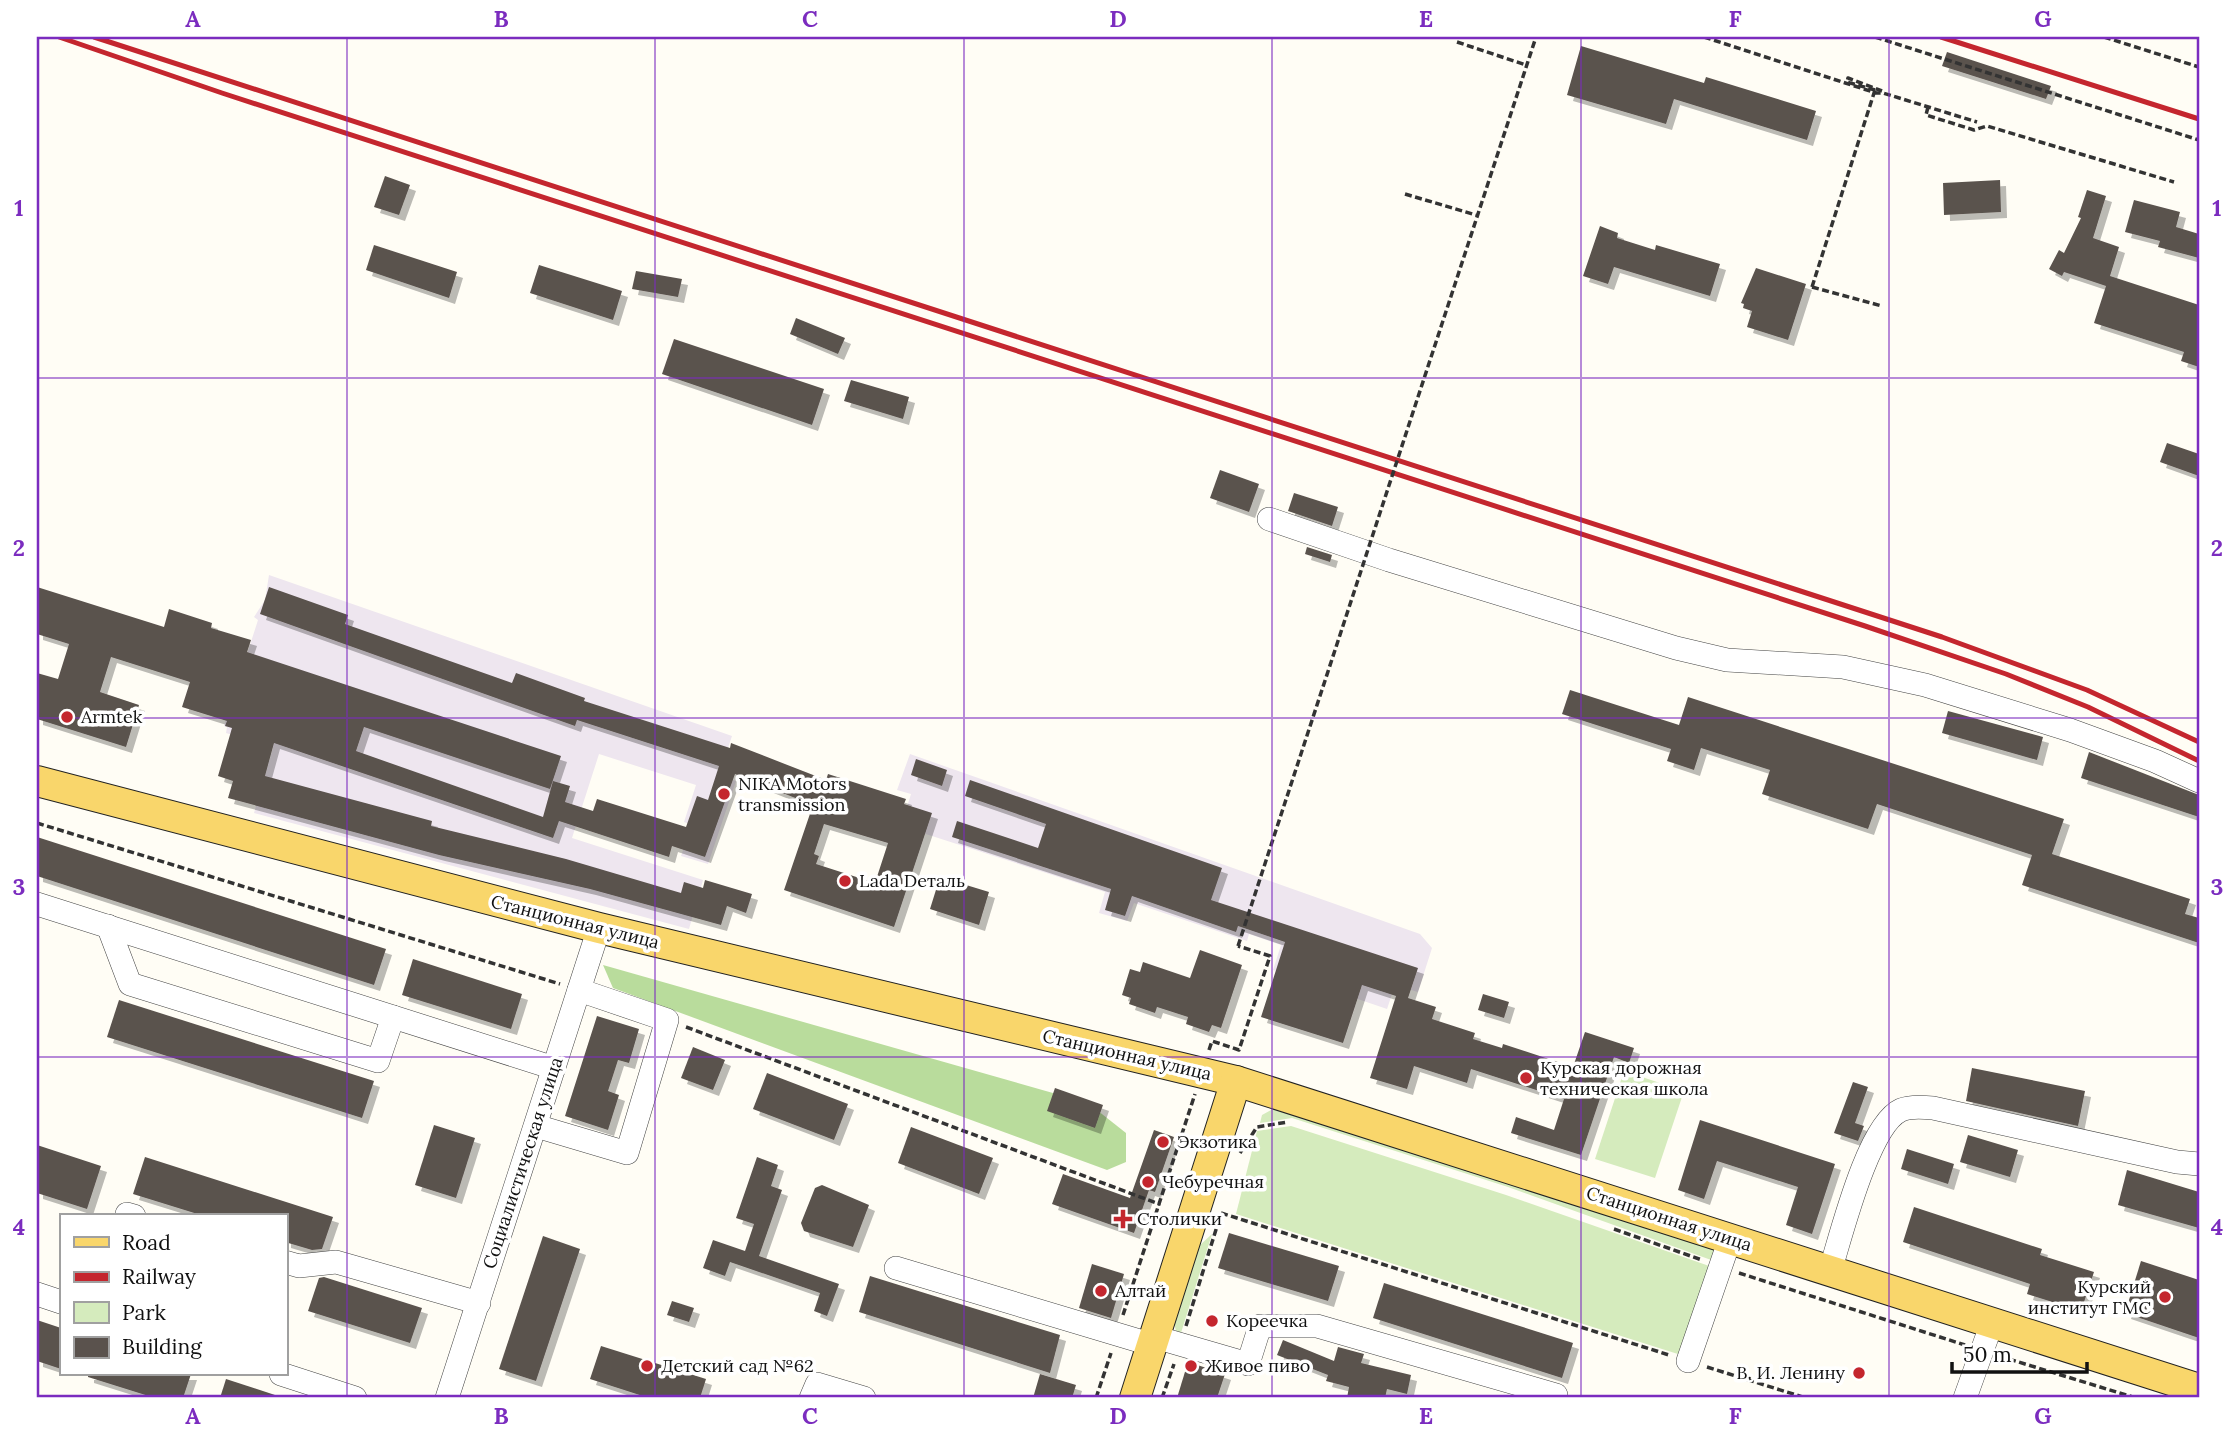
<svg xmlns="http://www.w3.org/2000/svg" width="2236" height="1435" font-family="Lora,serif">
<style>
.industrial{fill:#eee6ef}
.green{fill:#d5ebbd}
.forest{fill:#b9dc9c}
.building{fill:#5a524d;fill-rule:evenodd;filter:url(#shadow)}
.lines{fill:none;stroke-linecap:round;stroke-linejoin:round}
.minor-casing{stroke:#444;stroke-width:24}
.major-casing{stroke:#222;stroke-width:32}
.path{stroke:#333;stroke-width:3.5;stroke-dasharray:7 3.5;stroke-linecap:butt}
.minor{stroke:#fff;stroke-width:23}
.major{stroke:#f9d66b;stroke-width:30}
.rail{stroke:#c4262e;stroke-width:5}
.path-bridge{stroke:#333;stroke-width:3.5;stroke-dasharray:7 3.5;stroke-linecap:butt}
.grid{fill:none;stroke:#7b2cbf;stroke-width:2;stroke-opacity:0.55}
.poi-dot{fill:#c4262e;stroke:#fff;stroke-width:2.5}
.labels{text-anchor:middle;stroke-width:7;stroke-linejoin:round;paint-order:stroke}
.poi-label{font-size:18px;fill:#111;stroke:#fff;text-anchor:start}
.street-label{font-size:18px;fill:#111;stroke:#fff}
.neatline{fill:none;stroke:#7b2cbf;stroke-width:2.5}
.grid-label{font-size:23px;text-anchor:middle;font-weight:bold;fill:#7b2cbf}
</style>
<defs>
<filter id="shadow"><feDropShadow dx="6" dy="6" stdDeviation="0" flood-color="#0004"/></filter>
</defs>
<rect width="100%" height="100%" fill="#fffdf5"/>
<g class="industrial">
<path d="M 269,575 L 732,736 L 719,775 L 736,781 L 708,864 L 681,856 L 692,825 L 684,822 L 696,785 L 599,754 L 572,838 L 703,880 L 689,929 L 254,813 L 273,748 L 226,733 L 227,727 L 224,726 L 258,620 L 254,617 L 265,600 Z"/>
<path d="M 910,754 L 1420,934 L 1432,948 L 1418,992 L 1395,985 L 1387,1009 L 1273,970 L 1281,945 L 1249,934 L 1247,941 L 1134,903 L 1127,921 L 1099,913 L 1105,892 L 901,826 L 911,794 L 897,790 Z"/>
</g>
<g class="green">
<path d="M 1624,1071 L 1684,1091 L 1655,1178 L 1595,1159 Z"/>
<path d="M 1278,1106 L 1715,1241 L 1714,1261 L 1508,1187 L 1292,1118 L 1260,1123 L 1262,1115 Z"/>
<path d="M 1291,1126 L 1506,1195 L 1712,1267 L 1681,1355 L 1236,1214 L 1257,1131 Z"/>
<path d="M 1212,1234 L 1180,1336 L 1176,1331 L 1174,1323 L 1199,1246 Z"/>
</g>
<path class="forest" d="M 603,965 L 1088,1103 L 1126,1133 L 1126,1162 L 1107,1170 L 613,988 Z"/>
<g class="building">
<path d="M 1581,46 L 1704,83 L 1706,77 L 1816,111 L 1807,140 L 1674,99 L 1666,124 L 1567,95 Z"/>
<path d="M 1947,52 L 2051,86 L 2046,99 L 1942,66 Z"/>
<path d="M 385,176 L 410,185 L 399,215 L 374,207 Z"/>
<path d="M 2000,180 L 2001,212 L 1944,215 L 1943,183 Z"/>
<path d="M 2087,190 L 2106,196 L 2093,238 L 2119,247 L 2110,276 L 2199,305 L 2199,367 L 2181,361 L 2184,352 L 2094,323 L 2106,286 L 2064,272 L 2062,276 L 2049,269 L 2059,250 L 2064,253 L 2081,218 L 2078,217 Z"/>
<path d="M 2134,200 L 2180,212 L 2176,227 L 2199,234 L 2199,258 L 2158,247 L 2160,241 L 2125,232 Z"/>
<path d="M 1600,226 L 1618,233 L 1617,238 L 1655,250 L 1656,245 L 1720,264 L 1710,296 L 1614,267 L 1608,284 L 1583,276 Z"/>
<path d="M 374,245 L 457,272 L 449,298 L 366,270 Z"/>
<path d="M 539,265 L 622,291 L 613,320 L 530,293 Z"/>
<path d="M 1756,268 L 1806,284 L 1788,340 L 1747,327 L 1752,311 L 1743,308 L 1744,304 L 1741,303 Z"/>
<path d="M 636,271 L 682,279 L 678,297 L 632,289 Z"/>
<path d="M 796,318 L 845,338 L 838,354 L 790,334 Z"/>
<path d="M 674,339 L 824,389 L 812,425 L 662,374 Z"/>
<path d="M 851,380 L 909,397 L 903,419 L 844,401 Z"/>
<path d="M 2167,443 L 2199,454 L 2199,476 L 2160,462 Z"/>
<path d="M 1220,470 L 1259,484 L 1249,512 L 1210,498 Z"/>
<path d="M 1294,493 L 1338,507 L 1332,526 L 1288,511 Z"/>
<path d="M 1307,547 L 1332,555 L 1330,562 L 1305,554 Z"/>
<path d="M 37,587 L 164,627 L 169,609 L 212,623 L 211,628 L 251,640 L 247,652 L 561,756 L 550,789 L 364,727 L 356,751 L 543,817 L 553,781 L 570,786 L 565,802 L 593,811 L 597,799 L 686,827 L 697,796 L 708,800 L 719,766 L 577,720 L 575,726 L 260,614 L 269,587 L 348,615 L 345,624 L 512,683 L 516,673 L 585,698 L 584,701 L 730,748 L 731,743 L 826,780 L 828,774 L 906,799 L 904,804 L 932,813 L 894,927 L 784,890 L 813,805 L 735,774 L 705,857 L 672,846 L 669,857 L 559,821 L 553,838 L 274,743 L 265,776 L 432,821 L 431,826 L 566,859 L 681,893 L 684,882 L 703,888 L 705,880 L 752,894 L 746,913 L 727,906 L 721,925 L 590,889 L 439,855 L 228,798 L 233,781 L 218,776 L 232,728 L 225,726 L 227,721 L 182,707 L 190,682 L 111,657 L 100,692 L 139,705 L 126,747 L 37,719 L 37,673 L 58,679 L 69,644 L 37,634 ZM 824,824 L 888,843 L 875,883 L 816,864 L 819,856 L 814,854 Z"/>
<path d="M 1570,690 L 1679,725 L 1688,697 L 2064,819 L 2052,854 L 2190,899 L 2185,914 L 2199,918 L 2199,943 L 2022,885 L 2032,855 L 1877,804 L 1868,829 L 1762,794 L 1770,770 L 1701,748 L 1694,770 L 1667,761 L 1671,749 L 1562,714 Z"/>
<path d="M 1948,711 L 2043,737 L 2037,760 L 1942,733 Z"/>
<path d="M 2089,752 L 2199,795 L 2199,817 L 2081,778 Z"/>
<path d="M 916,759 L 947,770 L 942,786 L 911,775 Z"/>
<path d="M 970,780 L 1222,868 L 1211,900 L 1418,968 L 1408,998 L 1436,1007 L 1432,1019 L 1475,1033 L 1473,1039 L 1502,1048 L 1503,1044 L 1573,1067 L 1585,1032 L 1634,1048 L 1629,1063 L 1614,1057 L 1581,1155 L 1511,1133 L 1516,1117 L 1554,1130 L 1564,1099 L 1471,1069 L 1467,1083 L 1414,1066 L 1407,1089 L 1370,1078 L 1396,996 L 1362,985 L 1343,1043 L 1261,1017 L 1285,942 L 1238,926 L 1236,932 L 1132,896 L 1125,916 L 1105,910 L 1111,889 L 952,837 L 957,821 L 1038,848 L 1046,824 L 965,796 Z"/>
<path d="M 37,837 L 386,949 L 374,985 L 37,876 Z"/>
<path d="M 940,877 L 989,892 L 979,925 L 930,909 Z"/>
<path d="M 1200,950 L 1242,965 L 1221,1028 L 1212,1025 L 1209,1032 L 1186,1024 L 1188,1017 L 1157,1007 L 1155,1013 L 1129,1004 L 1131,998 L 1122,995 L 1130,969 L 1140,972 L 1143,962 L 1190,978 Z"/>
<path d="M 413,959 L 522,994 L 511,1029 L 402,995 Z"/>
<path d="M 1483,994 L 1509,1002 L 1504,1018 L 1478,1010 Z"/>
<path d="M 119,1000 L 374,1081 L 362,1118 L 107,1037 Z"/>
<path d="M 597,1016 L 639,1029 L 629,1063 L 618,1060 L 608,1091 L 619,1095 L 608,1130 L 565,1116 Z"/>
<path d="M 693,1047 L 725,1060 L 713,1090 L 681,1078 Z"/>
<path d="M 1972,1068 L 2085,1091 L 2078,1126 L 1966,1101 Z"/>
<path d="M 767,1073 L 848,1104 L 834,1140 L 753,1109 Z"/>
<path d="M 1853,1082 L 1868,1087 L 1855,1123 L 1864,1126 L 1858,1141 L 1834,1133 Z"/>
<path d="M 1055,1088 L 1103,1105 L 1095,1128 L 1047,1111 Z"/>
<path d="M 1700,1120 L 1835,1164 L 1812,1234 L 1786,1225 L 1798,1187 L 1717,1161 L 1704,1199 L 1678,1190 Z"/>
<path d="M 434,1125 L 475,1138 L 456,1198 L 415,1185 Z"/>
<path d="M 911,1127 L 993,1158 L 979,1194 L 898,1163 Z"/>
<path d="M 1154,1130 L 1174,1137 L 1155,1192 L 1149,1190 L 1134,1233 L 1052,1204 L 1063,1174 L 1130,1198 Z"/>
<path d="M 1968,1135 L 2018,1150 L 2010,1177 L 1960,1162 Z"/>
<path d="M 37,1145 L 101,1166 L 87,1209 L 37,1193 Z"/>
<path d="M 1907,1149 L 1954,1164 L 1948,1184 L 1901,1169 Z"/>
<path d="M 145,1157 L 333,1217 L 322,1249 L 312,1250 L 285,1242 L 285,1216 L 204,1216 L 133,1194 Z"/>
<path d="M 757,1157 L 778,1165 L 771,1186 L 782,1190 L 759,1256 L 839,1284 L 827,1316 L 814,1311 L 820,1293 L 730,1262 L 725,1276 L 703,1268 L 713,1240 L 745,1251 L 754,1224 L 736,1218 Z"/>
<path d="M 2127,1170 L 2199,1192 L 2199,1228 L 2118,1205 Z"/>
<path d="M 822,1185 L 869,1205 L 853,1247 L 804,1231 L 801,1223 L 815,1188 Z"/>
<path d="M 1914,1207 L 2042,1249 L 2040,1255 L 2094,1272 L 2081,1311 L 2027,1294 L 2030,1284 L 1903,1242 Z"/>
<path d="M 1229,1233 L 1339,1266 L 1328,1301 L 1218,1268 Z"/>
<path d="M 543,1236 L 580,1249 L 536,1381 L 499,1369 Z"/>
<path d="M 2141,1261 L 2199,1280 L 2199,1338 L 2125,1313 Z"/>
<path d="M 1092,1264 L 1124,1274 L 1111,1318 L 1079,1308 Z"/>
<path d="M 870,1276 L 1060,1335 L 1050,1373 L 859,1312 Z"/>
<path d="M 324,1277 L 422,1308 L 410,1343 L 308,1311 L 319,1278 Z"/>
<path d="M 1384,1283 L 1573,1343 L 1562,1378 L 1373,1318 Z"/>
<path d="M 672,1301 L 694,1308 L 689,1322 L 667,1315 Z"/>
<path d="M 37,1320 L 61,1328 L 61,1369 L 37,1361 Z"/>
<path d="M 1283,1340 L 1334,1361 L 1338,1347 L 1364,1354 L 1361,1363 L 1411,1375 L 1407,1394 L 1387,1389 L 1385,1398 L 1347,1398 L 1349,1387 L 1326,1381 L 1328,1375 L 1277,1355 Z"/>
<path d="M 601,1346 L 706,1379 L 700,1398 L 649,1398 L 590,1379 Z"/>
<path d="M 1188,1362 L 1225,1374 L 1217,1398 L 1177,1398 Z"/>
<path d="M 88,1374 L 191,1374 L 183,1398 L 155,1398 L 88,1377 Z"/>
<path d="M 1040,1374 L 1076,1385 L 1072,1398 L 1033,1398 Z"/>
<path d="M 226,1379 L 275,1395 L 275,1398 L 220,1398 Z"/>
</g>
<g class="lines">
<g class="minor-casing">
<g id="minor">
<path d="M 1269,519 L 1389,560 L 1676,648 L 1727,660 L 1843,667 L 1925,685 L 2070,730 L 2155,761 L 2199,781"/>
<path d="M 37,904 L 554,1068"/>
<path d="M 108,926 L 130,984 L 378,1061 L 393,1017"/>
<path d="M 536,1126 L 627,1153 L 667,1020 L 579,990"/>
<path d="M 127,1214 L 134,1216"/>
<path d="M 285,1262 L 299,1266 L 336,1262 L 479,1303"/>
<path d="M 896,1268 L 1153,1345"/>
<path d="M 1830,1271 C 1841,1236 1868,1125 1901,1110 C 1910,1106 1923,1107 1933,1108 L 2177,1162 L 2199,1164"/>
<path d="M 37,1294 L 61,1302"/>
<path d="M 1155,1337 L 1248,1364 L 1260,1326 L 1317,1326 L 1556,1395"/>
<path d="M 1688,1361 L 1730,1239"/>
<path d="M 281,1374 L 355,1398"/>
<path d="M 447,1398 L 599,928"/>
<path d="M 811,1398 L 817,1384 L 864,1398"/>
<path d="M 1965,1398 L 1992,1323"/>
</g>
</g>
<g class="major-casing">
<g id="major">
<path d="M 37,781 L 599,928 L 1236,1081 L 2199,1389"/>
<path d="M 1135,1398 L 1236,1081"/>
</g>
</g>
<g class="path">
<path d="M 1704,37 L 1876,93 L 1883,93 L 1977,122"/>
<path d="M 1875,37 L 2199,140"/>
<path d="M 2104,37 L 2199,67"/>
<path d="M 1457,42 L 1526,65"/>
<path d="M 1875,90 L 1847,82 L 1848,78 L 1882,91"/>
<path d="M 1928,107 L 1926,115 L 1974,130 L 1987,126 L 2174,182"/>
<path d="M 1405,194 L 1476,215"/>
<path d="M 1812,287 L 1882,306"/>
<path d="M 37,823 L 560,984"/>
<path d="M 686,1027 L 1159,1204 L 1195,1094"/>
<path d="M 1209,1050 L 1212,1041 L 1239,1050 L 1270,956 L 1238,946"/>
<path d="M 1240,1153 L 1257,1127 L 1288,1122"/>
<path d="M 1221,1213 L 1669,1355"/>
<path d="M 1614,1229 L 1702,1260"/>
<path d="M 1739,1273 L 1965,1345"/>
<path d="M 1123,1315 L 1159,1204"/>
<path d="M 1186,1326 L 1219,1220"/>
<path d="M 1999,1356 L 2136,1398"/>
<path d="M 1707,1367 L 1806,1398"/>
<path d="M 1096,1398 L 1111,1353"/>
<path d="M 1162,1398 L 1174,1364"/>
</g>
<use href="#minor" class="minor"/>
<use href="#major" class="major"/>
<g class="rail">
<path d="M 59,37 L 222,93 L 1865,626 L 2006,674 L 2088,707 L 2199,761"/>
<path d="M 94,37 L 1942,637 L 2087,690 L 2199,742"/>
<path d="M 1941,37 L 2199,119"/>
</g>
<g class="path-bridge">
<path d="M 1812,287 L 1875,90"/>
<path d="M 1238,946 L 1536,37"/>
</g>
</g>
<path class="grid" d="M 347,37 L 347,1398M 655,37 L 655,1398M 964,37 L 964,1398M 1272,37 L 1272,1398M 1581,37 L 1581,1398M 1889,37 L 1889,1398M 37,378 L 2199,378M 37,718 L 2199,718M 37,1057 L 2199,1057"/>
<g class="poi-dot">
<circle cx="67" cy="717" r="7"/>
<circle cx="724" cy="794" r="7"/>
<circle cx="845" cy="881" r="7"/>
<circle cx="1526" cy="1078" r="7"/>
<circle cx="1163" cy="1142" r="7"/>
<circle cx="1148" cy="1182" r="7"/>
<path d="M1119.5 1208.5h7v7h7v7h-7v7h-7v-7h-7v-7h7z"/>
<circle cx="1101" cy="1291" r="7"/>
<circle cx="2165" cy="1297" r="7"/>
<circle cx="1212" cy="1321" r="7"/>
<circle cx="647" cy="1366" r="7"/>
<circle cx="1191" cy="1366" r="7"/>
<circle cx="1859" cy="1373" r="7"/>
</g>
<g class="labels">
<g class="poi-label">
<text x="81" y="723">Armtek</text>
<text x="738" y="790">NIKA Motors<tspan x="738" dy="21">transmission</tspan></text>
<text x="859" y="887">Lada Dеталь</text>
<text x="1540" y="1074">Курская дорожная<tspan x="1540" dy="21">техническая школа</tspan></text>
<text x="1177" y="1148">Экзотика</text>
<text x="1162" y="1188">Чебуречная</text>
<text x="1137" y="1225">Столички</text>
<text x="2151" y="1293" text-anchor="end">Курский<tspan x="2151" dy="21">институт ГМС</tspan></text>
<text x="1115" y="1297">Алтай</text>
<text x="1226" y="1327">Кореечка</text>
<text x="661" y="1372">Детский сад №62</text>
<text x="1205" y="1372">Живое пиво</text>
<text x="1845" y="1379" text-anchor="end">В. И. Ленину</text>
</g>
<g class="street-label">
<text transform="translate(575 922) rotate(14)" y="6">Станционная улица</text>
<text transform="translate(1127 1055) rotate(13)" y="6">Станционная улица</text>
<text transform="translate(523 1163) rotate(-72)" y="6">Социалистическая улица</text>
<text transform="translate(1669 1219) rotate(18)" y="6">Станционная улица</text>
</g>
</g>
<rect width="2236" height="1435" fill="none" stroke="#ffffff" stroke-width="77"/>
<rect x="60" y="1214" width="228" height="161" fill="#ffffff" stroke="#a0a0a0" stroke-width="2"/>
<rect x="74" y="1237" width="35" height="10" fill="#f9d66b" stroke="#a0a0a0" stroke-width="2"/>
<text x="122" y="1250" font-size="21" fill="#111111">Road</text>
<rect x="74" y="1272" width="35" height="10" fill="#c4262e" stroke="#a0a0a0" stroke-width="2"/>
<text x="122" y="1284" font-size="21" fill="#111111">Railway</text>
<rect x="74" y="1302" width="35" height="21" fill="#d5ebbd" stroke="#a0a0a0" stroke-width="2"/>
<text x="122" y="1320" font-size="21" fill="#111111">Park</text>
<rect x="74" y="1337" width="35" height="21" fill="#5a524d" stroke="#a0a0a0" stroke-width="2"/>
<text x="122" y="1354" font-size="21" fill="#111111">Building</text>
<path d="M1952 1362v10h135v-10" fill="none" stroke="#111111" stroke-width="3.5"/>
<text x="1963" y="1362" font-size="21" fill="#111111" stroke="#ffffff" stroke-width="5" paint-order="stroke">50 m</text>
<rect x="38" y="38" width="2160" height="1358" class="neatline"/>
<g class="grid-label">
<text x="193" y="27">A</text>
<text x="501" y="27">B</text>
<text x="810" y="27">C</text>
<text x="1118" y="27">D</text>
<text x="1426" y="27">E</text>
<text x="1735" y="27">F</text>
<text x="2043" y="27">G</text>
<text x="19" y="216">1</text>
<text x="2217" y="216">1</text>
<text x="19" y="556">2</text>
<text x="2217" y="556">2</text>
<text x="19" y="895">3</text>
<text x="2217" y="895">3</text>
<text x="19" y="1235">4</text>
<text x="2217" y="1235">4</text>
<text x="193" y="1424">A</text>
<text x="501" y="1424">B</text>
<text x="810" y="1424">C</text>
<text x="1118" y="1424">D</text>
<text x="1426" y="1424">E</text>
<text x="1735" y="1424">F</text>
<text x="2043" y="1424">G</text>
</g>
</svg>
